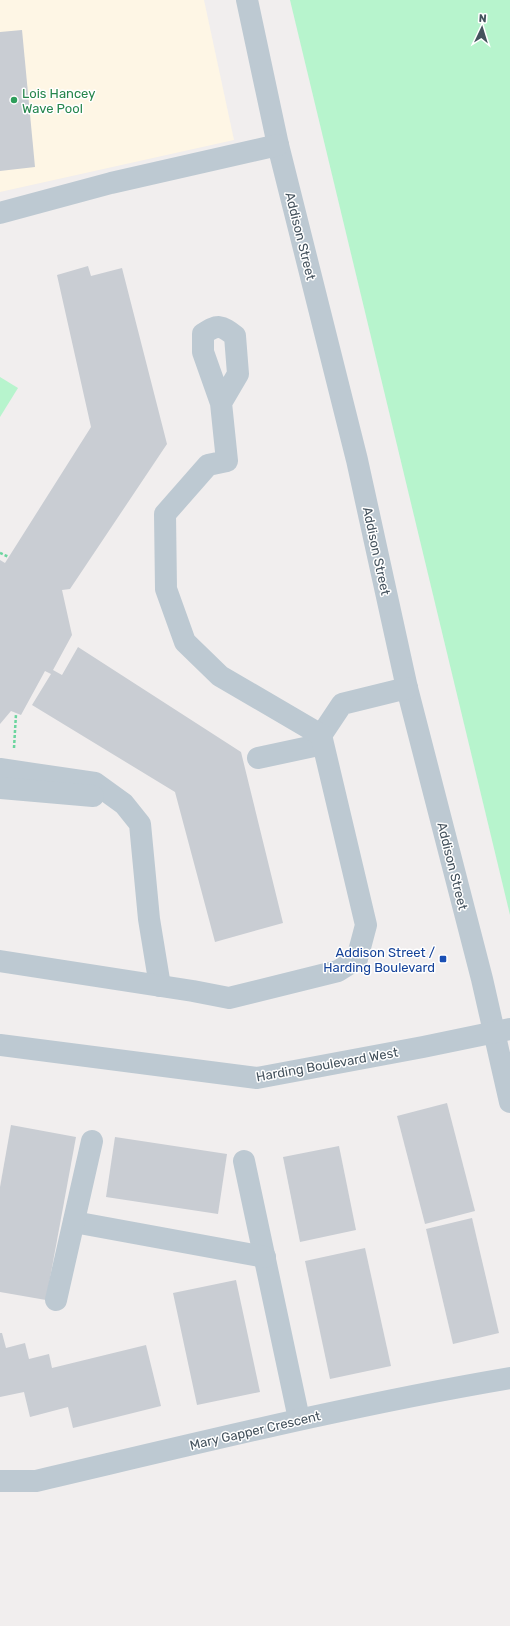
<svg xmlns="http://www.w3.org/2000/svg" width="510" height="1626" font-family="Rubik,sans-serif">
<style>
.commercial{fill:#fef6e5}
.green{fill:#b7f4cd}
.building{fill:#c9cdd3}
.lines{fill:none;stroke-linecap:round;stroke-linejoin:round}
.path{stroke:#6bd59e;stroke-width:2.5;stroke-dasharray:3 2;stroke-linecap:butt}
.minor{stroke:#bdc9d2;stroke-width:22}
.leisure-dot{fill:#2e9e5b;stroke:#fff;stroke-width:1.5}
.transit-dot{fill:#1a4fb4;stroke:#fff;stroke-width:1.5}
.labels{text-anchor:middle;stroke-width:3;stroke-linejoin:round;paint-order:stroke}
.leisure-label{font-size:13px;fill:#27864d;stroke:#fff;text-anchor:start}
.street-label{font-size:13px;fill:#44525d;stroke:#fff}
.transit-label{font-size:13px;fill:#164399;stroke:#fff;text-anchor:end}
</style>
<rect width="100%" height="100%" fill="#f1eeee"/>
<path class="commercial" d="M 0,0 L 204,0 L 234,140 L 0,192 Z"/>
<g class="green">
<path d="M 290,0 L 510,0 L 510,915 Z"/>
<path d="M 0,377 L 18,388 L 0,417 Z"/>
</g>
<g class="building">
<path d="M 22,30 L 35,167 L 0,171 L 0,32 Z"/>
<path d="M 88,266 L 91,276 L 122,268 L 167,444 L 70,589 L 62,590 L 72,635 L 53,670 L 62,675 L 78,647 L 241,752 L 283,923 L 215,942 L 175,792 L 32,705 L 51,674 L 45,671 L 21,715 L 11,711 L 0,724 L 0,560 L 5,563 L 91,427 L 57,275 Z"/>
<path d="M 447,1103 L 475,1211 L 425,1224 L 397,1116 Z"/>
<path d="M 11,1125 L 76,1137 L 46,1300 L 0,1292 L 0,1187 Z"/>
<path d="M 115,1137 L 227,1154 L 218,1214 L 106,1197 Z"/>
<path d="M 339,1146 L 356,1230 L 300,1242 L 283,1157 Z"/>
<path d="M 472,1218 L 499,1333 L 453,1344 L 426,1229 Z"/>
<path d="M 365,1248 L 391,1366 L 330,1379 L 305,1261 Z"/>
<path d="M 236,1280 L 260,1392 L 197,1405 L 173,1293 Z"/>
<path d="M 0,1333 L 2,1333 L 6,1348 L 25,1343 L 29,1359 L 49,1354 L 52,1368 L 146,1345 L 161,1406 L 73,1428 L 68,1407 L 30,1417 L 24,1392 L 0,1397 Z"/>
</g>
<g class="lines">
<g class="path">
<path d="M 0,553 L 9,557"/>
<path d="M 14,748 L 16,714"/>
</g>
<g class="minor">
<path d="M 247,0 L 278,145 L 357,460 L 407,688 L 482,979 L 510,1102"/>
<path d="M 0,213 L 111,183 L 278,145"/>
<path d="M 258,758 L 314,746 L 342,704 L 407,688"/>
<path d="M 0,769 L 95,783 L 124,804 L 140,824 L 149,919 L 160,986"/>
<path d="M 0,788 L 93,796"/>
<path d="M 0,961 L 193,991 L 229,998 L 338,971 L 357,959 L 366,925 L 321,735 L 220,676 L 185,642 L 166,589 L 165,514 L 208,465 L 227,461 L 221,403 L 238,374 L 235,336 C 221,325 218,324 203,334 L 203,352 L 221,403"/>
<path d="M 0,1045 L 257,1078 L 423,1047 L 510,1029"/>
<path d="M 244,1161 L 299,1419"/>
<path d="M 74,1222 L 265,1257"/>
<path d="M 56,1300 L 92,1141"/>
<path d="M 0,1481 L 36,1481 C 194,1444 351,1405 510,1378"/>
</g>
</g>
<circle class="leisure-dot" cx="14" cy="100" r="4"/>
<rect class="transit-dot" x="439" y="955" width="8" height="8" rx="2"/>
<g class="labels">
<g class="leisure-label">
<text x="22" y="98">Lois Hancey<tspan x="22" dy="15">Wave Pool</tspan></text>
</g>
<g class="street-label">
<text transform="translate(301 236) rotate(76)" y="5">Addison Street</text>
<text transform="translate(377 551) rotate(78)" y="5">Addison Street</text>
<text transform="translate(453 866) rotate(76)" y="5">Addison Street</text>
<text transform="translate(327 1064) rotate(-10)" y="5">Harding Boulevard West</text>
<text transform="translate(255 1430) rotate(-13)" y="5">Mary Gapper Crescent</text>
</g>
<g class="transit-label">
<text x="435" y="957">Addison Street /<tspan x="435" dy="15">Harding Boulevard</tspan></text>
</g>
</g>
<g transform="translate(482 28) rotate(4)" stroke="#ffffff" stroke-width="3" paint-order="stroke">
<path d="M0-3L7 15L0 10L-7 15Z" fill="#44525d"/>
<text y="-6" font-size="11" font-weight="bold" text-anchor="middle" fill="#44525d">N</text>
</g>
</svg>
